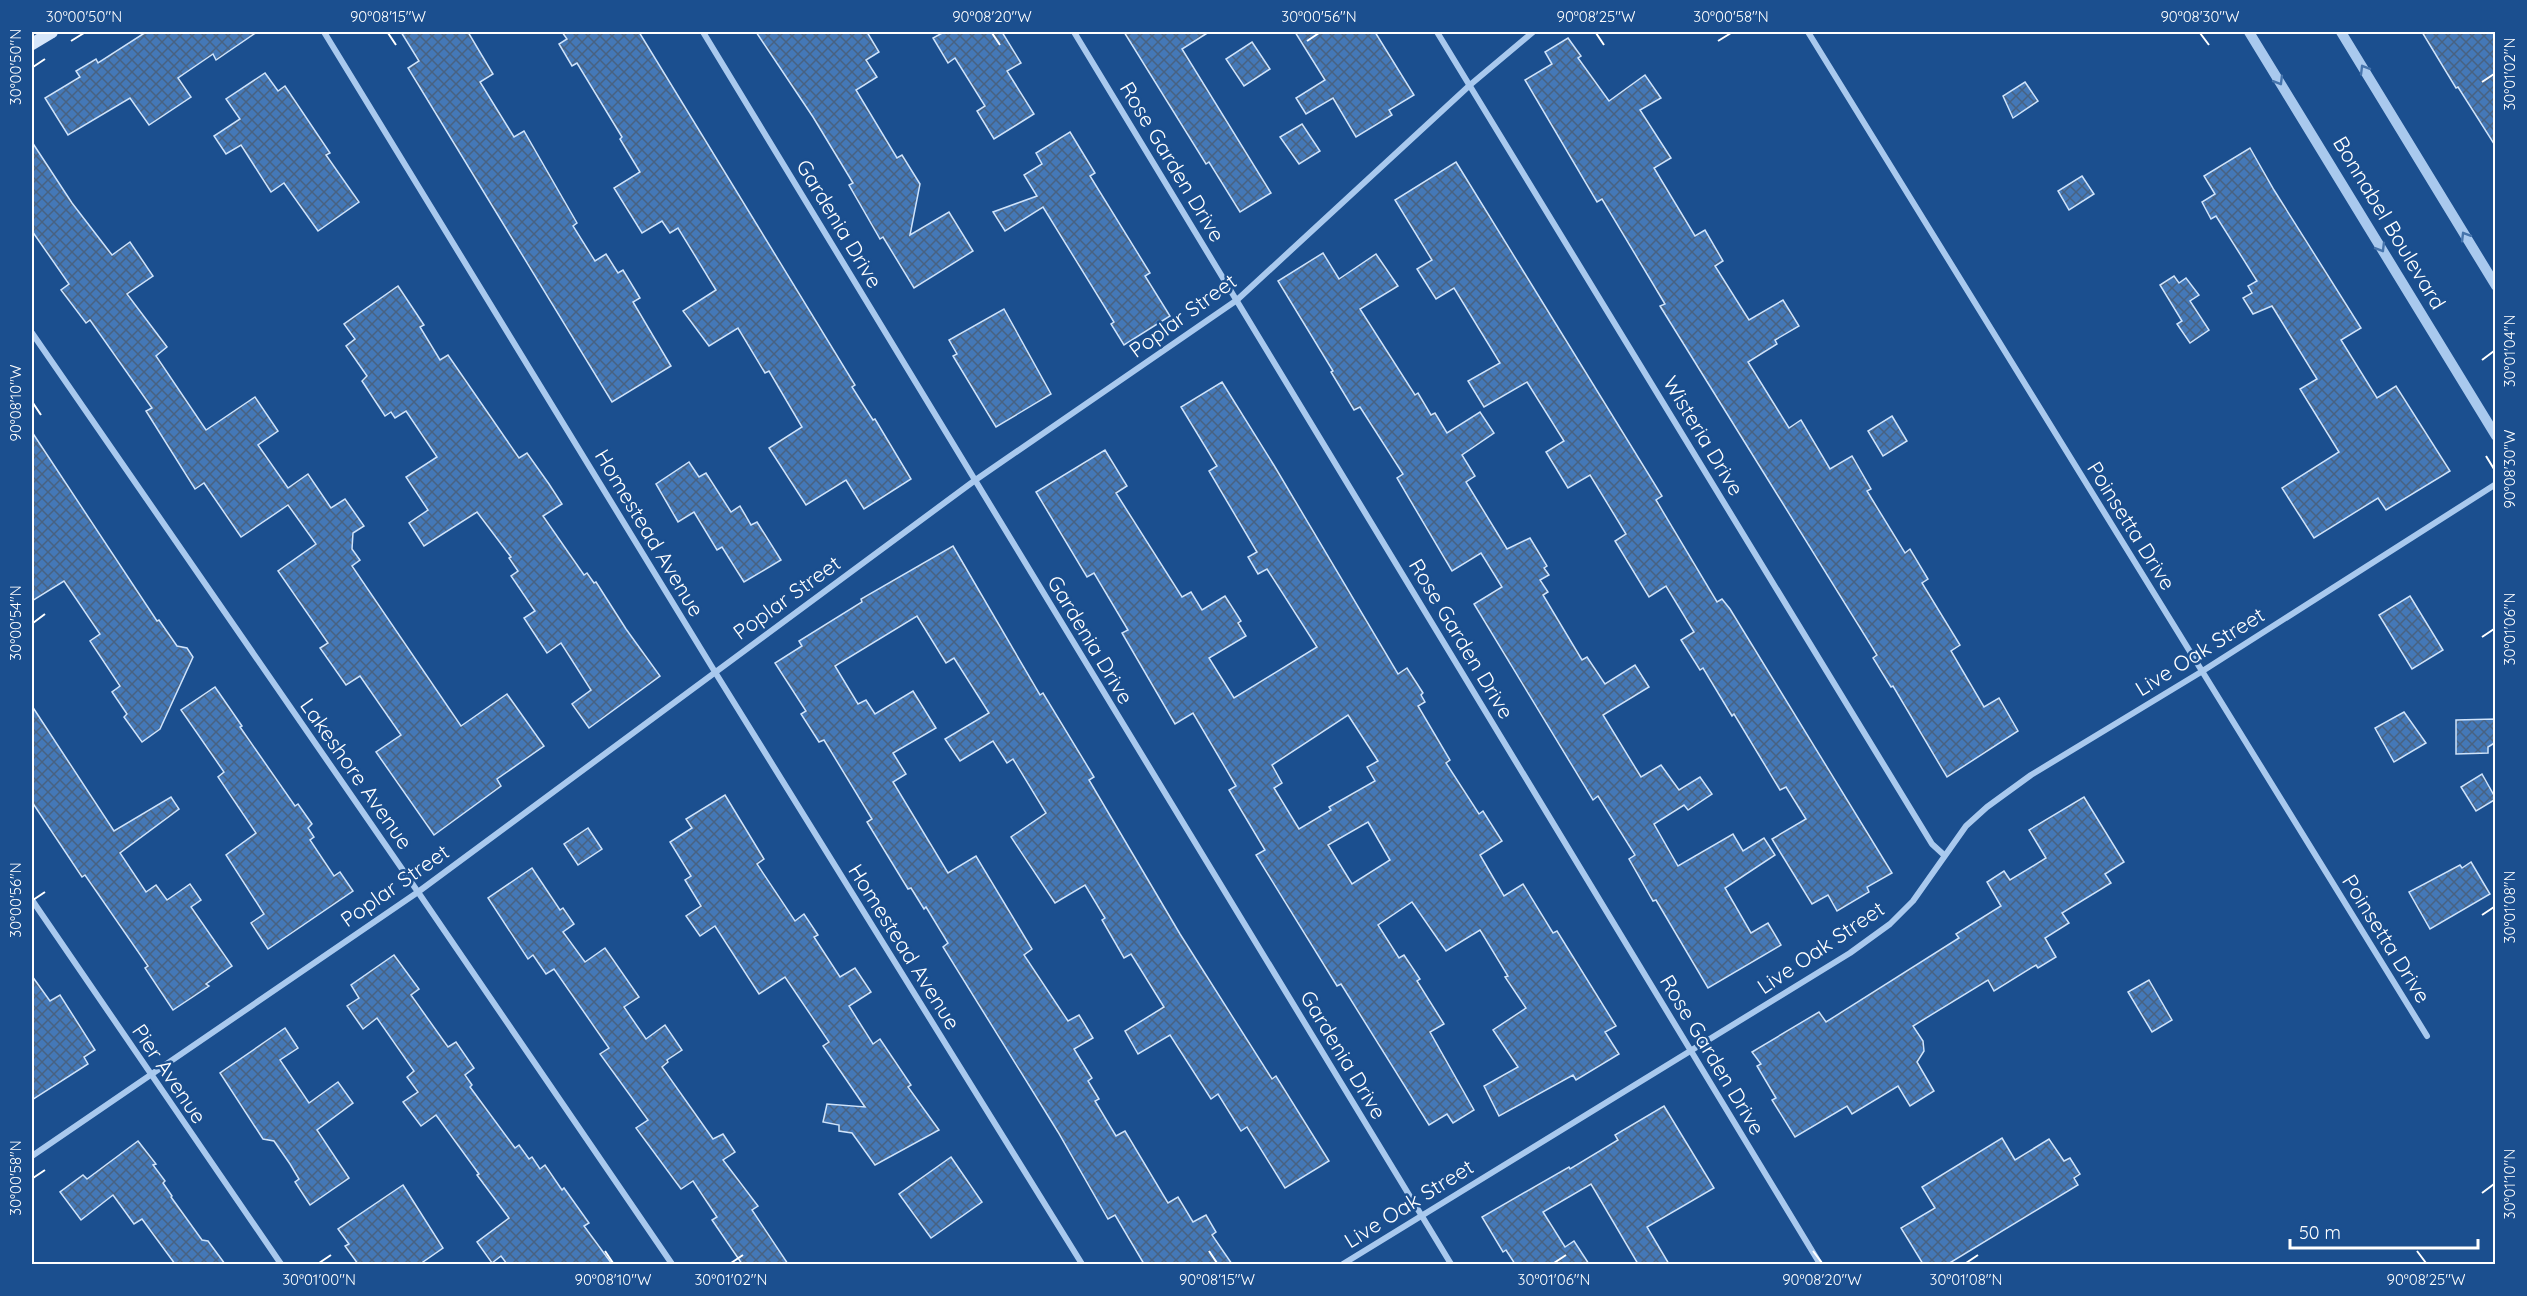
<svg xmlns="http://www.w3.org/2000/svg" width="2527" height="1296" font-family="Quicksand,sans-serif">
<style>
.building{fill:url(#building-cross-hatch);stroke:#cfe3fa;stroke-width:1.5;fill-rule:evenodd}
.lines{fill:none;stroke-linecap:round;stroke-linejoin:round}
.minor{stroke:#a9c9ee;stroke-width:6}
.tertiary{stroke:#a9c9ee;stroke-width:10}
.secondary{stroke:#d6e6fa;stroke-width:12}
.oneway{stroke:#4674ac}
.ticks{fill:none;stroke:#fff;stroke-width:2}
.labels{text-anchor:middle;stroke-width:5;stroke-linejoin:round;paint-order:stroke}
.street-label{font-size:21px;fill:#fff;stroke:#1b4f8f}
.neatline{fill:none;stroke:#fff;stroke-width:2}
.ticks-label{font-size:15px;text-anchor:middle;fill:#fff}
</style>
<defs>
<pattern id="building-cross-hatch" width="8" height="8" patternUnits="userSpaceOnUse" patternTransform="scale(1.5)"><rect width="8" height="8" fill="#4478b7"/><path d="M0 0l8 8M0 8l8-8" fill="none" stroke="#486282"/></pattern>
</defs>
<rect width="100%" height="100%" fill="#1b4f8f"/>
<g class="building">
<path d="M 146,32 L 257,32 L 216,60 L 213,54 L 178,78 L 191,97 L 149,125 L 130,98 L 68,135 L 45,98 L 80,77 L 76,71 L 96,59 L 98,63 Z"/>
<path d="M 401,32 L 468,32 L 493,74 L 480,82 L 514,137 L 524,131 L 577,223 L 573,226 L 595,261 L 606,254 L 618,273 L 623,270 L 640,298 L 633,302 L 671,366 L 612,402 L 408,68 L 419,61 Z"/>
<path d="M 562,32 L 639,32 L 855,385 L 852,387 L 873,420 L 875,419 L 911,479 L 864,509 L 846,480 L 806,505 L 769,448 L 802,427 L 769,371 L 765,373 L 738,328 L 709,346 L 683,311 L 716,290 L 678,228 L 670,233 L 662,221 L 642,233 L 614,188 L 640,172 L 620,139 L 622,137 L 577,63 L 572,66 L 559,44 L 567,39 Z"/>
<path d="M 756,32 L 867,32 L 879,52 L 866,60 L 877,77 L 856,90 L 897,158 L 902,155 L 920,184 L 910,235 L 949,212 L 973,251 L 914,288 L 883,237 L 880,239 L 849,185 L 853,183 L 813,117 Z"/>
<path d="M 944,32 L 1002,32 L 1021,63 L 1007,71 L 1034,114 L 994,139 L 977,111 L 985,106 L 955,58 L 948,63 L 933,38 Z"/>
<path d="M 1124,32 L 1209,32 L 1182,49 L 1271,193 L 1240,212 L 1209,162 L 1206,164 Z"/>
<path d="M 1295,32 L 1375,32 L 1414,95 L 1389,110 L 1392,115 L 1356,137 L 1333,98 L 1306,114 L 1296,98 L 1325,80 Z"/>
<path d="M 2422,32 L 2496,32 L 2496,147 L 2458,87 L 2456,88 Z"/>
<path d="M 1568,38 L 1581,56 L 1578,58 L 1609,101 L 1645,75 L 1661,98 L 1640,110 L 1671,158 L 1654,168 L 1695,236 L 1705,230 L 1723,261 L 1715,266 L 1749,320 L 1783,300 L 1799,326 L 1775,340 L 1777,344 L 1748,362 L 1789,428 L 1801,420 L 1830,469 L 1852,456 L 1871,489 L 1867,491 L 1905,553 L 1910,549 L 1928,579 L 1922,583 L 1960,645 L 1951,651 L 1984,707 L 1999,698 L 2018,731 L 1947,777 L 1893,686 L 1891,687 L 1873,658 L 1877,655 L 1660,306 L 1665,304 L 1602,199 L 1597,202 L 1525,80 L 1552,64 L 1545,52 Z"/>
<path d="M 1252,42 L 1270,69 L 1244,86 L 1226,59 Z"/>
<path d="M 265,73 L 278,91 L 285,86 L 330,153 L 326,155 L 359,202 L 318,231 L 284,183 L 271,192 L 241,145 L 226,154 L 214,136 L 240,119 L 226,99 Z"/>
<path d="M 2025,82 L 2038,101 L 2013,118 L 2003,96 Z"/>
<path d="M 1302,124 L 1320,151 L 1299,164 L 1280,137 Z"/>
<path d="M 1070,132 L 1095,173 L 1090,176 L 1150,273 L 1145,276 L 1170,316 L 1124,345 L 1111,324 L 1114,322 L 1043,207 L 1005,231 L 993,212 L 1037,196 L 1024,175 L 1042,164 L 1036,153 Z"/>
<path d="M 32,142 L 72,203 L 112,255 L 130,242 L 153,276 L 127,294 L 167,347 L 156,356 L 206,430 L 255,397 L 278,431 L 258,445 L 288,488 L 308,474 L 331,508 L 345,499 L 364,526 L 353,533 L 352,549 L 360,560 L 352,566 L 461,726 L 507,694 L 544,746 L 497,779 L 501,786 L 434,835 L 376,752 L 401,735 L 360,676 L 346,685 L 320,648 L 328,643 L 278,571 L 316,544 L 288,505 L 241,537 L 204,483 L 195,489 L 146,411 L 152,408 L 90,320 L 86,323 L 61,290 L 69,284 L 32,231 Z"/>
<path d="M 2250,148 L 2274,190 L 2361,328 L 2341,340 L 2377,398 L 2396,386 L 2450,471 L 2386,510 L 2378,498 L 2314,538 L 2282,488 L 2339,452 L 2300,389 L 2317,379 L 2272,306 L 2253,314 L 2243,298 L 2252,293 L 2248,286 L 2257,281 L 2216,216 L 2211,219 L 2202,202 L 2215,194 L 2204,176 Z"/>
<path d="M 1456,162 L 1662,496 L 1656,500 L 1717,602 L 1722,599 L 1730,609 L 1892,873 L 1867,887 L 1869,892 L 1837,911 L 1828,895 L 1812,904 L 1772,839 L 1806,819 L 1786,787 L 1780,790 L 1734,714 L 1732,716 L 1703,668 L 1700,670 L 1681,640 L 1694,632 L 1666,586 L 1649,597 L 1615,541 L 1626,534 L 1590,475 L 1568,488 L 1546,452 L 1564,441 L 1527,382 L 1484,407 L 1468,381 L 1500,363 L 1454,288 L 1436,299 L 1417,269 L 1432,260 L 1395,200 Z"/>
<path d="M 2082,176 L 2094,194 L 2069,210 L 2058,191 Z"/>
<path d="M 1323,253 L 1339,279 L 1376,254 L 1398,286 L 1360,309 L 1415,395 L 1418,393 L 1431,415 L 1435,413 L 1447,433 L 1480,412 L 1494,433 L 1462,455 L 1475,476 L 1466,482 L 1507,549 L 1530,538 L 1547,566 L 1544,568 L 1549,575 L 1540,580 L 1548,592 L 1543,595 L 1582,660 L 1587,657 L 1605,684 L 1635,665 L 1649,687 L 1603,715 L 1641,777 L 1661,765 L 1679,790 L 1700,777 L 1712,794 L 1688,810 L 1684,805 L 1654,824 L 1678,866 L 1733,834 L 1743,851 L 1764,838 L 1775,855 L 1725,888 L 1751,933 L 1768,923 L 1781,945 L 1708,988 L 1656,900 L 1653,901 L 1629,859 L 1635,855 L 1598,796 L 1593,800 L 1474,604 L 1502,587 L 1481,553 L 1452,571 L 1397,478 L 1403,474 L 1360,407 L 1354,410 L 1331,372 L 1333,371 L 1278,281 Z"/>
<path d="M 2174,276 L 2179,283 L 2186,278 L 2199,295 L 2190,301 L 2209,330 L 2190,343 L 2177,324 L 2182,321 L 2160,285 Z"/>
<path d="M 398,286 L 424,325 L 420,327 L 440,360 L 448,355 L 519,458 L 527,453 L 549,484 L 562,504 L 543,516 L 584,575 L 587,573 L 594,583 L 596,582 L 626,629 L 660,676 L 589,728 L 572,704 L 591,690 L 561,643 L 547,653 L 524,618 L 535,611 L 511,576 L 518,571 L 509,558 L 511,557 L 477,512 L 424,546 L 409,523 L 428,510 L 406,477 L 437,457 L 406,411 L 395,418 L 391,412 L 385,416 L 362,381 L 367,376 L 346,346 L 355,339 L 344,324 Z"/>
<path d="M 1004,309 L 1051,394 L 996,427 L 953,356 L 957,354 L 949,340 Z"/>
<path d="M 1222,382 L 1275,467 L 1398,674 L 1407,668 L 1423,693 L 1421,695 L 1425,702 L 1418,706 L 1450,760 L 1446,763 L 1479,814 L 1483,811 L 1502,841 L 1480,855 L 1504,896 L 1523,884 L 1553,933 L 1557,931 L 1616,1026 L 1605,1032 L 1619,1054 L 1576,1080 L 1573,1075 L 1499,1116 L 1484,1086 L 1518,1067 L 1493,1030 L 1526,1008 L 1505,977 L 1508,976 L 1480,930 L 1446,951 L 1412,902 L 1378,925 L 1399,958 L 1404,955 L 1420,979 L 1417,981 L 1444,1024 L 1430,1032 L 1474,1110 L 1453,1123 L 1447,1114 L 1429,1125 L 1341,984 L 1337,986 L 1256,855 L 1265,850 L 1229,790 L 1236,786 L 1193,713 L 1175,724 L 1122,633 L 1128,630 L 1094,573 L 1087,577 L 1036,492 L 1105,450 L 1127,486 L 1116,493 L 1182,597 L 1191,592 L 1202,610 L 1225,596 L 1241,621 L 1238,623 L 1246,636 L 1209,658 L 1234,698 L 1317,647 L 1267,569 L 1258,574 L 1248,557 L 1257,552 L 1209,471 L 1217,466 L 1181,407 ZM 1348,715 L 1378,761 L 1367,767 L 1375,781 L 1329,807 L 1331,810 L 1299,829 L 1274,788 L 1282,783 L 1272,765 ZM 1368,822 L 1390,860 L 1352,884 L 1328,845 Z"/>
<path d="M 1892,416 L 1907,441 L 1883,456 L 1868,431 Z"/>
<path d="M 32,432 L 157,621 L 159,620 L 177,646 L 187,648 L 193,657 L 160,729 L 142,742 L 124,717 L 127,714 L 112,692 L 120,686 L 90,641 L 100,634 L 64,581 L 32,601 Z"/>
<path d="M 689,462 L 699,477 L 706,473 L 731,512 L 740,506 L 751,525 L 757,522 L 781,560 L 744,582 L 722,547 L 717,550 L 694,512 L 678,522 L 656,484 Z"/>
<path d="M 953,546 L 1040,695 L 1043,693 L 1094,777 L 1089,780 L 1180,934 L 1272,1079 L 1276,1076 L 1329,1161 L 1285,1188 L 1247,1127 L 1241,1131 L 1218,1094 L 1211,1099 L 1170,1035 L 1138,1054 L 1125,1031 L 1164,1007 L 1131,954 L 1124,958 L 1102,920 L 1105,918 L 1085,885 L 1055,903 L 1011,837 L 1046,813 L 1013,759 L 1007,763 L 993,741 L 960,761 L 945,739 L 989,713 L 954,658 L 946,663 L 917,616 L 835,666 L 858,704 L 866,700 L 875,714 L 913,691 L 936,728 L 893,753 L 906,774 L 893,782 L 948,873 L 976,856 L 1032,949 L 1024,955 L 1068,1021 L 1079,1015 L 1093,1038 L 1074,1049 L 1092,1078 L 1088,1081 L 1099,1099 L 1095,1101 L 1116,1136 L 1125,1131 L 1168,1203 L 1178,1197 L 1193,1222 L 1206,1215 L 1216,1232 L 1212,1235 L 1232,1264 L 1144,1264 L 1115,1215 L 1108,1219 L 1058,1132 L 943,947 L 948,943 L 926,907 L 924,909 L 911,888 L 908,889 L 867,822 L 872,819 L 824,740 L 819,742 L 801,714 L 806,711 L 775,663 L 802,646 L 799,641 L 862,602 L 861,599 Z"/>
<path d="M 2410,596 L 2443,650 L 2412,669 L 2379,615 Z"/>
<path d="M 215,687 L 242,726 L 240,727 L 295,806 L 298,804 L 312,824 L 308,828 L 314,837 L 310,840 L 334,876 L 340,872 L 353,891 L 268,949 L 251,923 L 264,914 L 226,855 L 256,833 L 218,777 L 224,772 L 181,710 Z"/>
<path d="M 32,706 L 114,831 L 171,797 L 179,809 L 120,853 L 146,892 L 156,885 L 167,900 L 190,884 L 201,900 L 191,907 L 232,966 L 206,984 L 209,986 L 173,1010 L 145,968 L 148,966 L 85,875 L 82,877 L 32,802 Z"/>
<path d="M 2404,712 L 2426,743 L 2394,762 L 2375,728 Z"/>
<path d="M 2496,719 L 2496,742 L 2488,747 L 2488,753 L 2456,754 L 2456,720 Z"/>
<path d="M 2482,774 L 2496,799 L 2476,811 L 2461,787 Z"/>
<path d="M 725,795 L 764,859 L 757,864 L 795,921 L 804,914 L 818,935 L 814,937 L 840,977 L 855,968 L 871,992 L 849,1006 L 873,1044 L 880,1039 L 911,1085 L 908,1087 L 939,1130 L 875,1165 L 852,1133 L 839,1131 L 839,1125 L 823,1122 L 827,1104 L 865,1107 L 823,1046 L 829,1042 L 785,977 L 759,994 L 715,926 L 700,936 L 686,916 L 701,906 L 685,880 L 691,876 L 670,842 L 692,828 L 686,819 Z"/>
<path d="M 2084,797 L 2124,862 L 2105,874 L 2111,883 L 2062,913 L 2069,923 L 2045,938 L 2056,957 L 2038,968 L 2036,965 L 1994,991 L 1988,980 L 1913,1026 L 1923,1041 L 1924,1051 L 1917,1062 L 1934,1091 L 1910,1106 L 1898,1086 L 1852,1114 L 1847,1106 L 1795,1137 L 1772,1100 L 1776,1098 L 1757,1066 L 1761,1064 L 1752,1052 L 1819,1012 L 1826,1022 L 1959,938 L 1956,934 L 2001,906 L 1987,882 L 2004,871 L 2010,880 L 2046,858 L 2029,830 Z"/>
<path d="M 588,828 L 602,849 L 578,865 L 564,844 Z"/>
<path d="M 2471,862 L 2490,894 L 2430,929 L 2409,892 L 2460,865 L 2462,868 Z"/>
<path d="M 532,868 L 560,910 L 563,908 L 574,924 L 563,932 L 585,962 L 605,948 L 639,997 L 624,1007 L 646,1039 L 665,1025 L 682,1050 L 667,1060 L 668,1062 L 662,1067 L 713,1139 L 723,1134 L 735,1152 L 723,1160 L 758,1206 L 752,1210 L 788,1264 L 742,1264 L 712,1220 L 717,1217 L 693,1181 L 681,1189 L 636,1128 L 648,1120 L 600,1054 L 609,1048 L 554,969 L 546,974 L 533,955 L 528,959 L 488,898 Z"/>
<path d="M 394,955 L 419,989 L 411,995 L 448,1047 L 456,1042 L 474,1068 L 465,1075 L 472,1085 L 470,1087 L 515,1148 L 519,1145 L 529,1159 L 532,1157 L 540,1169 L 545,1165 L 562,1190 L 564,1188 L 589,1223 L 584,1226 L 612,1264 L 507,1264 L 501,1256 L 492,1263 L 477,1242 L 509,1218 L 477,1175 L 479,1174 L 436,1115 L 421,1126 L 403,1102 L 418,1092 L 407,1077 L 414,1071 L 377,1018 L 363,1029 L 347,1006 L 359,998 L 351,985 Z"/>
<path d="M 32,976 L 50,1001 L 60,995 L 95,1050 L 84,1057 L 88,1064 L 32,1100 Z"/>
<path d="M 2149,980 L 2172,1020 L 2152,1032 L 2128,992 Z"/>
<path d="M 285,1028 L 298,1048 L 280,1060 L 309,1103 L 338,1082 L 353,1103 L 317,1130 L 349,1178 L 310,1205 L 295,1182 L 299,1179 L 290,1164 L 274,1141 L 263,1139 L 220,1073 Z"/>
<path d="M 1664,1106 L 1714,1188 L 1647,1227 L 1669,1264 L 1638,1264 L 1591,1184 L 1543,1212 L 1565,1247 L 1574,1241 L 1589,1264 L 1515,1264 L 1506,1250 L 1503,1252 L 1482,1217 L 1569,1167 L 1570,1169 L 1618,1140 L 1615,1135 Z"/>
<path d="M 2002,1138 L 2015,1160 L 2049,1139 L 2064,1161 L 2070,1158 L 2080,1174 L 2074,1178 L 2078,1185 L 1948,1264 L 1923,1264 L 1901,1228 L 1935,1208 L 1922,1187 Z"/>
<path d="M 138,1141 L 156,1164 L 153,1165 L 165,1181 L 163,1183 L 172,1196 L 171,1197 L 202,1240 L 208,1241 L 225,1264 L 175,1264 L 142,1219 L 134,1224 L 113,1195 L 81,1220 L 60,1192 L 83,1175 L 87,1179 Z"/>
<path d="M 951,1157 L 982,1202 L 931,1238 L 899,1194 Z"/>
<path d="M 403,1185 L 443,1248 L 420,1264 L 358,1264 L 345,1246 L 349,1244 L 338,1229 Z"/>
</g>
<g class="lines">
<g class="minor">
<path d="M 324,32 L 715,672 L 1082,1264"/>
<path d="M 703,32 L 1451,1264"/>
<path d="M 1074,32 L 1820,1264"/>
<path d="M 1437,32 L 1932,844 L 1944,855"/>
<path d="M 1808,32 L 2427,1036"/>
<path d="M 32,333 L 418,892 L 672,1264"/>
<path d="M 32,900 L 281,1264"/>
<path d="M 32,1156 L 418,892 L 974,481 L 1237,300 L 1470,85 L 1533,32"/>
<path d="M 1343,1264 L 1850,953 L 1890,924 L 1913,901 L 1966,826 L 1987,807 L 2031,775 L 2201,672 L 2496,484"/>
</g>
<g class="tertiary">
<path d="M 2249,32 L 2496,436"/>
<path d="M 2341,32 L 2496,286"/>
</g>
<path class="secondary" d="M 32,44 L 52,32"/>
</g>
<defs><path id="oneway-chevron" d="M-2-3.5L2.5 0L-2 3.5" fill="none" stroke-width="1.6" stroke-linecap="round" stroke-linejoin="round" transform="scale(1.5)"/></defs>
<g class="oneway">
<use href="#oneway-chevron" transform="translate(2364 69) rotate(-121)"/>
<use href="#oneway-chevron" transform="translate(2279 81) rotate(59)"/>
<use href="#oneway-chevron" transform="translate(2465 236) rotate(-121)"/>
<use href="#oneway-chevron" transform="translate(2381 248) rotate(59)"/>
</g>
<path class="ticks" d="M 388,33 L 396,45M 992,33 L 1000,45M 1596,33 L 1604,45M 2200,33 L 2209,45M 71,41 L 84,33M 1307,41 L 1319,33M 1718,41 L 1731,33M 33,67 L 45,59M 2482,82 L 2494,74M 2482,360 L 2494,351M 33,403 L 41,415M 2486,456 L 2494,469M 33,623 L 45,614M 2482,637 L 2494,629M 33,900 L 45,892M 2482,915 L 2494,907M 33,1178 L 45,1170M 2482,1193 L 2494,1184M 605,1251 L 613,1263M 1209,1251 L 1217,1263M 1813,1251 L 1822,1263M 2417,1251 L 2426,1263M 319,1263 L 331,1255M 731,1263 L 743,1255M 1554,1263 L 1566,1255M 1966,1263 L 1978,1255"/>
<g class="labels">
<g class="street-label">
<text transform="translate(1172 162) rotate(59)" y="7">Rose Garden Drive</text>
<text transform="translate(2389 223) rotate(59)" y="7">Bonnabel Boulevard</text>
<text transform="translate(839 224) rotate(59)" y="7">Gardenia Drive</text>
<text transform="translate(1183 316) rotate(-36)" y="7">Poplar Street</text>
<text transform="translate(1703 436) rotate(59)" y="7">Wisteria Drive</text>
<text transform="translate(2131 526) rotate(58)" y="7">Poinsetta Drive</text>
<text transform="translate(649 533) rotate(59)" y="7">Homestead Avenue</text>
<text transform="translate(787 598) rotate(-36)" y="7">Poplar Street</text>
<text transform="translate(1461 639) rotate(59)" y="7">Rose Garden Drive</text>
<text transform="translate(1090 640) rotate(59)" y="7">Gardenia Drive</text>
<text transform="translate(2200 652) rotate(-32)" y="7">Live Oak Street</text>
<text transform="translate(356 774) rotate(55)" y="7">Lakeshore Avenue</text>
<text transform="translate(395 886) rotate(-35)" y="7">Poplar Street</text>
<text transform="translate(2386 939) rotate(58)" y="7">Poinsetta Drive</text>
<text transform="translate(904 947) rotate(58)" y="7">Homestead Avenue</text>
<text transform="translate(1821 948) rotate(-34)" y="7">Live Oak Street</text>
<text transform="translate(1343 1055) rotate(59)" y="7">Gardenia Drive</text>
<text transform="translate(1712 1055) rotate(59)" y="7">Rose Garden Drive</text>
<text transform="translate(169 1074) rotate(56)" y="7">Pier Avenue</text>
<text transform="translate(1409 1204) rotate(-32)" y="7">Live Oak Street</text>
</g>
</g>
<rect width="2527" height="1296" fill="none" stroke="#1b4f8f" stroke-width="66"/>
<path d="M2290 1239v9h188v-9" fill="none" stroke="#ffffff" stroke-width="3"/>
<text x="2299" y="1239" font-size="18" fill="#ffffff" stroke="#1b4f8f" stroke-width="4.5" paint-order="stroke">50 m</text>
<rect x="33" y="33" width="2461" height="1230" class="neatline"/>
<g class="ticks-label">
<text x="84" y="22">30°00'50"N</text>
<text x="388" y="22">90°08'15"W</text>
<text x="992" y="22">90°08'20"W</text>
<text x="1319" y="22">30°00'56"N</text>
<text x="1596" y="22">90°08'25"W</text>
<text x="1731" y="22">30°00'58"N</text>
<text x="2200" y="22">90°08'30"W</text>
<text transform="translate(16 67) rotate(-90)" y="5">30°00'50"N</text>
<text transform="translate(2510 74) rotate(-90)" y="5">30°01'02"N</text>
<text transform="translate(2510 351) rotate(-90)" y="5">30°01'04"N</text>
<text transform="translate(16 403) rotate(-90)" y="5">90°08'10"W</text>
<text transform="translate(2510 469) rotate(-90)" y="5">90°08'30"W</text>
<text transform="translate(16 623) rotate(-90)" y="5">30°00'54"N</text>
<text transform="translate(2510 629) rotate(-90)" y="5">30°01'06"N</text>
<text transform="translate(16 900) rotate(-90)" y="5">30°00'56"N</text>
<text transform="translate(2510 907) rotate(-90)" y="5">30°01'08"N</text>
<text transform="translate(16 1178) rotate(-90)" y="5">30°00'58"N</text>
<text transform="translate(2510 1184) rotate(-90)" y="5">30°01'10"N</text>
<text x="319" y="1285">30°01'00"N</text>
<text x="613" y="1285">90°08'10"W</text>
<text x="731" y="1285">30°01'02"N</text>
<text x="1217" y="1285">90°08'15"W</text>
<text x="1554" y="1285">30°01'06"N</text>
<text x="1822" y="1285">90°08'20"W</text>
<text x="1966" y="1285">30°01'08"N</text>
<text x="2426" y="1285">90°08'25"W</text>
</g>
</svg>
